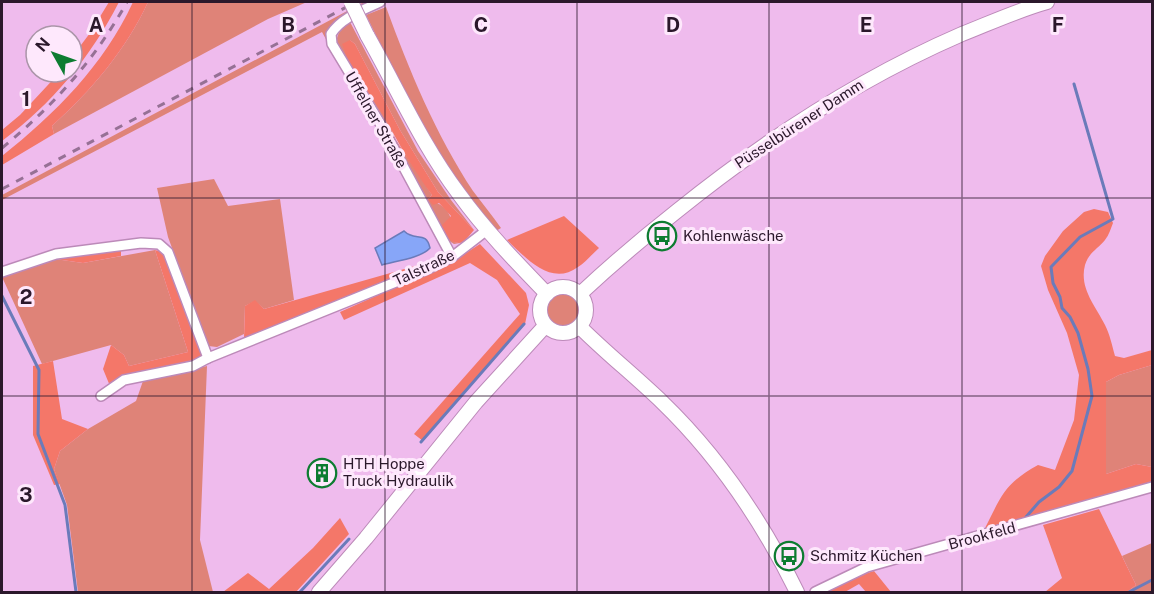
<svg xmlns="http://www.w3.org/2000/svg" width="1154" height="594" font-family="'Public Sans',sans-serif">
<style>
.green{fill:#df8378}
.forest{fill:#f47769}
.water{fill:#87a6f8;stroke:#6b7bba;stroke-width:1.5}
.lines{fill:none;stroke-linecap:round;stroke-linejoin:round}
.stream{stroke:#6b7bba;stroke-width:3}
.street-casing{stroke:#bc8ab9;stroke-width:12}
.secondary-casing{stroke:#bc8ab9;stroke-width:16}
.street{stroke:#fff;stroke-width:9}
.secondary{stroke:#fff;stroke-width:14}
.rail{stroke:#967195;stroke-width:3;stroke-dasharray:8 8;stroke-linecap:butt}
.secondary-bridge-casing{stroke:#bc8ab9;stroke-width:16;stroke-linecap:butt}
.secondary-bridge{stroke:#fff;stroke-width:14}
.grid{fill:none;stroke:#2b182b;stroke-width:1.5;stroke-opacity:0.55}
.labels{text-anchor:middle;stroke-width:6;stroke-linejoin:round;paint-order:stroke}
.street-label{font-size:15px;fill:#2b182b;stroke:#fee8fc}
.poi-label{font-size:15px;fill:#2b182b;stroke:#fee8fc;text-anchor:start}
.grid-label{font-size:20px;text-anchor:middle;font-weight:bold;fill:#2b182b;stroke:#fee8fc;stroke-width:6;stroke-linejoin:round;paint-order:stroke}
</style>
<rect width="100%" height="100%" fill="#efbbed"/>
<g class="green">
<path d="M 148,2 L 307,2 L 268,19 L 54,134 L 52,126 C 91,91 126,50 148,2 Z"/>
<path d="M 364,2 L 373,2 L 338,21 L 328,43 L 322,32 L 2,200 L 2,195 Z"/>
<path d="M 386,7 C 409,70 436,135 473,191 C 482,203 492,215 501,228 L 496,231 C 438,169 403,90 366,15 Z"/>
<path d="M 350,22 L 418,151 L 451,200 L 474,230 L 438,192 L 400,130 L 355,44 L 350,40 L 396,140 L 432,195 L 428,199 C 453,208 452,219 454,242 L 460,243 L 454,244 L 446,239 L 336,45 C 337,34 340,28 350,22 Z"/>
<path d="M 214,179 L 228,206 L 280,199 L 294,300 L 264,309 L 255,301 L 245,306 L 244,334 L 217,347 L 208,346 L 168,237 L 157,188 Z"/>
<path d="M 155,250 L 188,352 L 129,366 L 124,355 L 111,345 L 42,364 L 2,277 L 55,259 L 83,263 Z"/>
<circle cx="563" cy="310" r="16"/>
<path d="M 1152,365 L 1152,467 L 1136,464 L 1106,474 L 1106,382 L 1119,375 Z"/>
<path d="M 207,366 L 200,540 L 213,592 L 78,592 L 67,505 L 54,469 L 60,451 L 88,429 L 136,401 L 143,381 Z"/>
<path d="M 1152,543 L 1152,592 L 1127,592 L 1136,585 L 1122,556 Z"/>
</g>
<g class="forest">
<path d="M 109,2 L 119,2 C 91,57 51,105 2,141 L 2,130 L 20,115 L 60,72 L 72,72 L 72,57 L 90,33 Z"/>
<path d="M 133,2 L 148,2 C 126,50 91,91 52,126 L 54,134 L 2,165 L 2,156 C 55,114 104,65 133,2 Z"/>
<path d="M 350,40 L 355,44 L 400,130 L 438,192 L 474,230 L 464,242 C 452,246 446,236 440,227 L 451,216 L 439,203 L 433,205 L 428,199 L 432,195 C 414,171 400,146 386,120 C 371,94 351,72 342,44 Z"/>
<path d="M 1094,209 L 1108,212 L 1113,223 C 1111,228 1109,235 1105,240 C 1098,249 1089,252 1085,265 C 1079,288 1095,305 1105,325 C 1110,335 1112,345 1115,356 L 1124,358 L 1152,350 L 1152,365 L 1119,375 L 1106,382 L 1106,474 L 1136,464 L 1152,467 L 1152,483 L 985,528 C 1002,495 1004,484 1038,465 L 1055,470 L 1074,420 L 1079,375 L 1067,333 L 1048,290 L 1041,266 L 1045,256 L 1063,231 L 1084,212 Z"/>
<path d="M 564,216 L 599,248 C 592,254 586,262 578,267 C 551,287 526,258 507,240 Z"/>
<path d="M 480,244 L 526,293 L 529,305 L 525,324 L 423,441 L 414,434 L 520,314 L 497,280 L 470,263 L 344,320 L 340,312 L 452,262 Z"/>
<path d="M 121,250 L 121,256 L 83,263 L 55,259 L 58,256 Z"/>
<path d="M 155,250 L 166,253 L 203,356 L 193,362 L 110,386 L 103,369 L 111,345 L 124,355 L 129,366 L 188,352 Z"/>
<path d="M 436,260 L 244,338 L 245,306 L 255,300 L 264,309 Z"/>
<path d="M 53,361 L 62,419 L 88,429 L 60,451 L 54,469 L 60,484 L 54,485 L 33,435 L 33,366 Z"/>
<path d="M 1099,509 L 1136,585 L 1127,592 L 1045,592 L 1062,578 L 1043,525 Z"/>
<path d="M 340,518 L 349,534 L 296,592 L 223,592 L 248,573 L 269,589 L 313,548 Z"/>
<path d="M 874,571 L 891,592 L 866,592 L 859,584 L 845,592 L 823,592 L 854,577 Z"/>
</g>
<path class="water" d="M 404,231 C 415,242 426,230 430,248 C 421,258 396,261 382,265 L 375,248 Z"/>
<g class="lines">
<g class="stream">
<path d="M 2,296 L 39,370 L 38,434 L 65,505 L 76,592"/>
<path d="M 421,442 L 524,324"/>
<path d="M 1026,517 L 1039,502 L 1059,487 L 1072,471 L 1092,396 L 1088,369 L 1078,333 L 1070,317 L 1062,308 L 1060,297 L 1053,283 L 1051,267 L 1080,237 L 1113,219 L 1074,84"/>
<path d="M 300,592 L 349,539"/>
<path d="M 1129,592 L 1152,580"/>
</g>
<g class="street-casing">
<g id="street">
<path d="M 380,2 C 363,10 341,18 331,34 L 332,44 L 381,125 L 452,257"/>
<path d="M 2,272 L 56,254 L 141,243 L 159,244 L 168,252 L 208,358 L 428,269 L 452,257 L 487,230"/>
<path d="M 101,396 L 124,380 L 193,366 L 208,358"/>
<path d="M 815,592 L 867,567 L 1152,487"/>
</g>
</g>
<g class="secondary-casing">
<g id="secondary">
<path d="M 367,35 C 397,88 422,145 459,194 C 485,230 516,262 547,294"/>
<circle cx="563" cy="310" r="23"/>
<path d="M 580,294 C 611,265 644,237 677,211 C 765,140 858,79 962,34 C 990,23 1018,10 1047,2"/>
<path d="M 580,327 C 606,353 635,376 662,402 C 718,456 763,523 797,592"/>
<path d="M 319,592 L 366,538 L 476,402 L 545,326"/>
</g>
</g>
<use href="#street" class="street"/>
<use href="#secondary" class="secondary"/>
<g class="rail">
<path d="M 2,148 C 54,105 94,61 127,2"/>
<path d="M 2,189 L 356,2"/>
</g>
<g class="secondary-bridge-casing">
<path id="secondary-bridge" d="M 351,2 L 367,35"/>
</g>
<use href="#secondary-bridge" class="secondary-bridge"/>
</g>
<path class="grid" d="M 192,2 L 192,592M 385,2 L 385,592M 577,2 L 577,592M 769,2 L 769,592M 962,2 L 962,592M 2,198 L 1152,198M 2,396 L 1152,396"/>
<defs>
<g id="bus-ring" transform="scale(1.5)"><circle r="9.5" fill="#fee8fc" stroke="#0d7c31" stroke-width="1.5"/><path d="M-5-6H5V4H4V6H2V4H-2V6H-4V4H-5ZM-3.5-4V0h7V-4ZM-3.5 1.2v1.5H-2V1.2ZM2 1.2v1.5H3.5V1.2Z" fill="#0d7c31"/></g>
<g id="building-ring" transform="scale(1.5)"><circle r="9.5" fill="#fee8fc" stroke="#0d7c31" stroke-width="1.5"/><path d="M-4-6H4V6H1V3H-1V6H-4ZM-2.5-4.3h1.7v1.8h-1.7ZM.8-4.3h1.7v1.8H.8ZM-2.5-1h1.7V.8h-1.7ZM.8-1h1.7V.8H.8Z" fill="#0d7c31"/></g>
</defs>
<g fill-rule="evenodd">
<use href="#bus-ring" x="662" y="236"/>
<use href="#building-ring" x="322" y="473"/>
<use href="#bus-ring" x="789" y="556"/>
</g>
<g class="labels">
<g class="street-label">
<text transform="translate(376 120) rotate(60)" y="5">Uffelner Straße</text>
<text transform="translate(799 124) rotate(-33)" y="5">Püsselbürener Damm</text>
<text transform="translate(424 268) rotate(-25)" y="5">Talstraße</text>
<text transform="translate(982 536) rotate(-15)" y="5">Brookfeld</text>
</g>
<g class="poi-label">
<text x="683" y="241">Kohlenwäsche</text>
<text x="343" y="469">HTH Hoppe<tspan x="343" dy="17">Truck Hydraulik</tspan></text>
<text x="810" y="561">Schmitz Küchen</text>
</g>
</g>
<g class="grid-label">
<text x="96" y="32">A</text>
<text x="288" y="32">B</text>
<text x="481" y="32">C</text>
<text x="673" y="32">D</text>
<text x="866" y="32">E</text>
<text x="1058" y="32">F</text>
<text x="26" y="106">1</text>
<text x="26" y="304">2</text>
<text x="26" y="502">3</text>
</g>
<rect width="1154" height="594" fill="none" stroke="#2b182b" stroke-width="6"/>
<g transform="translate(54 54) rotate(310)"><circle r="28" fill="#fee8fc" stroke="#aa95a8" stroke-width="1.5"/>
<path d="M0-4.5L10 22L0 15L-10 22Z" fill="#0d7c31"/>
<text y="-9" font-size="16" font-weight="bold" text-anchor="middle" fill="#2b182b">N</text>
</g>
</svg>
